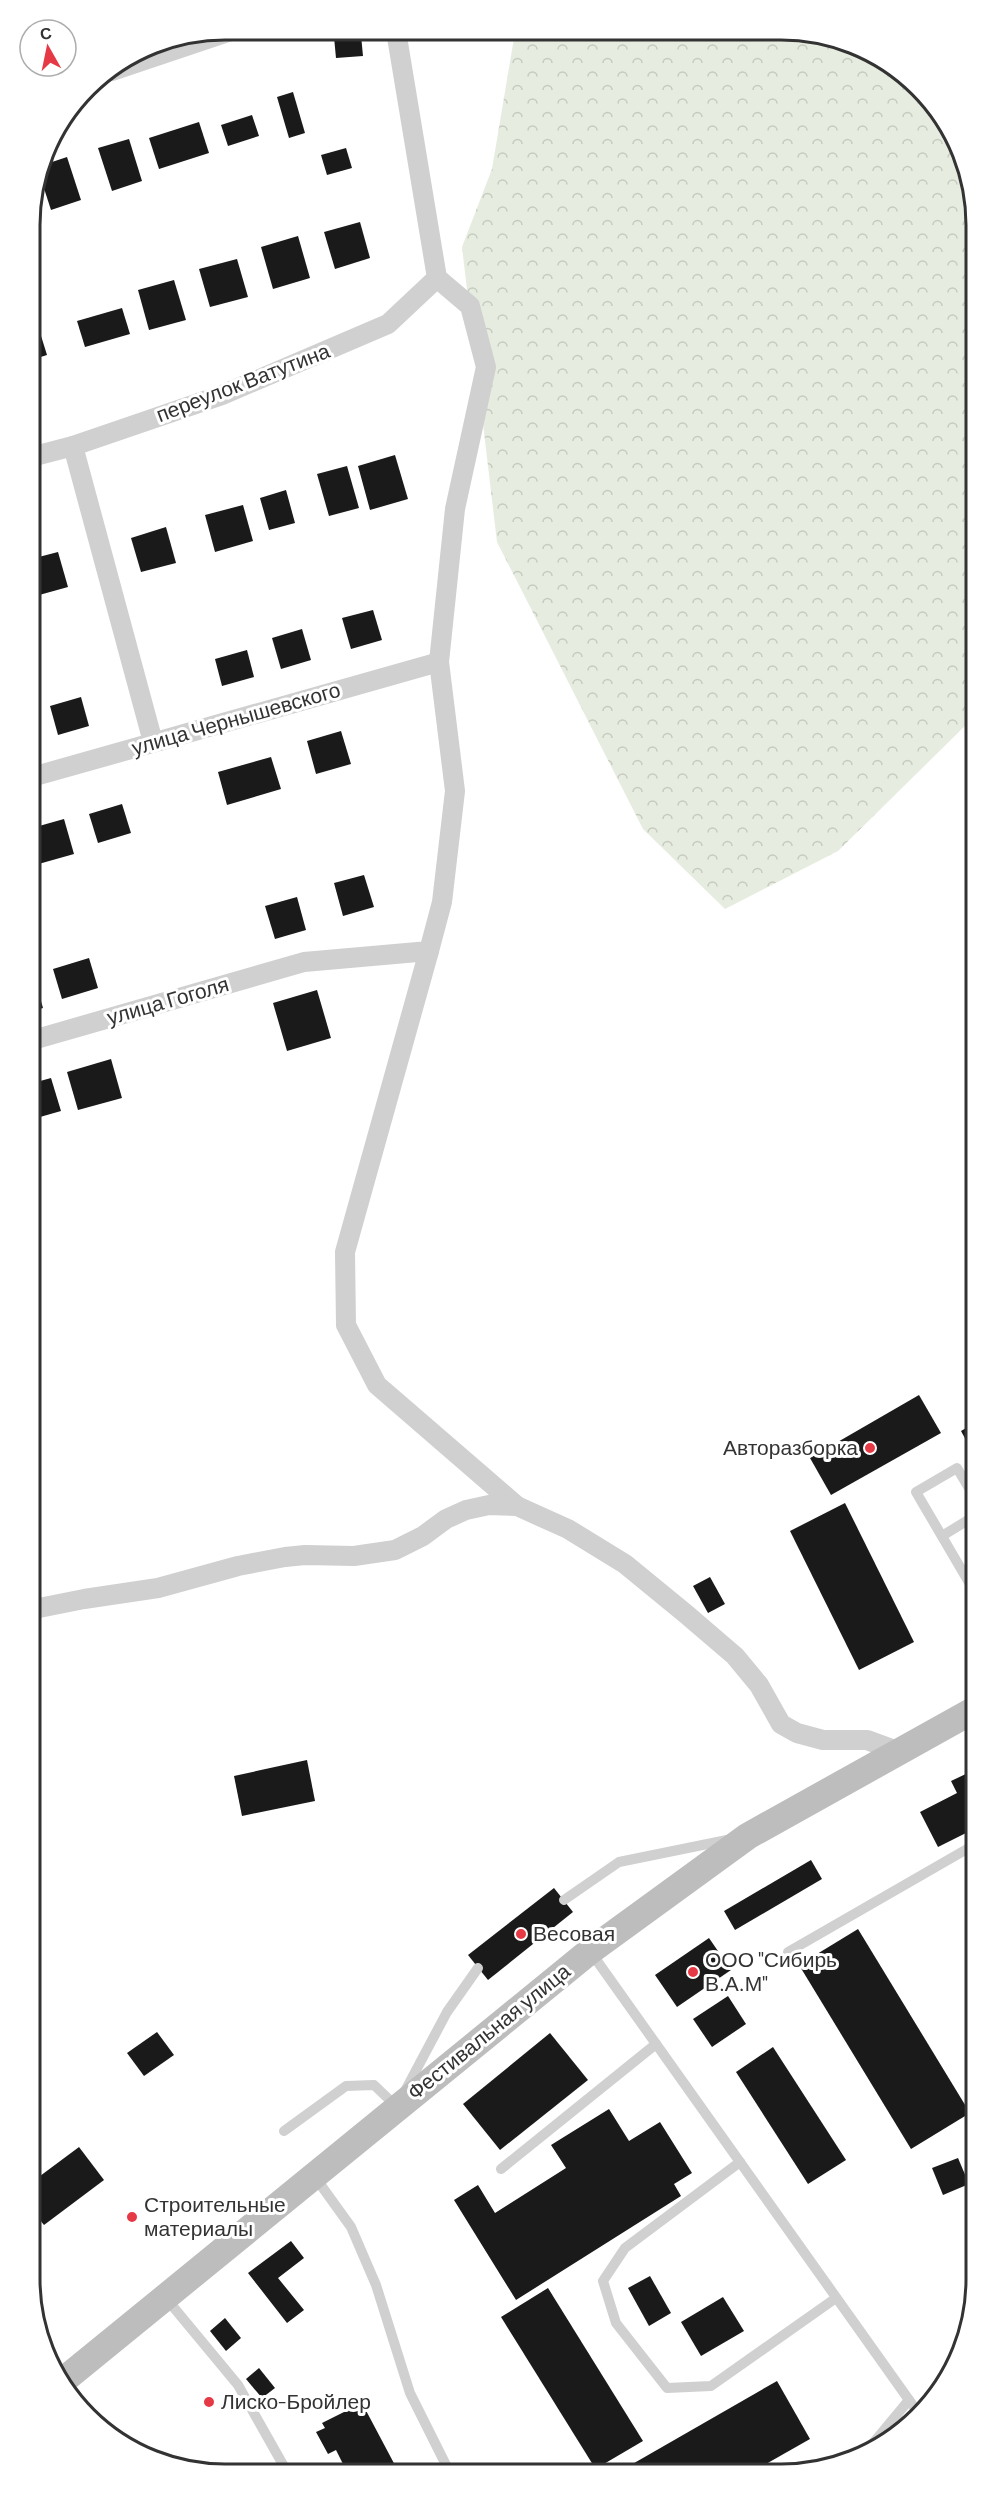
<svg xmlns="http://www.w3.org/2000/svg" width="1006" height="2504" font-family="Barlow,sans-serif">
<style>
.forest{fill:url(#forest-crowns)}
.building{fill:#1a1a1a}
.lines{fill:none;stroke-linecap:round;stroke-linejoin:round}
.service{stroke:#d0d0d0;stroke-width:10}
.minor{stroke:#d0d0d0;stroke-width:20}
.tertiary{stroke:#d0d0d0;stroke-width:24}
.secondary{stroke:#bdbdbd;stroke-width:27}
.poi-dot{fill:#e63946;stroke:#fff;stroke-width:2}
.labels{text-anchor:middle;stroke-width:6;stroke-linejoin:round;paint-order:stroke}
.street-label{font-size:21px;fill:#333;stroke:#fff}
.poi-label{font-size:21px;fill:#333;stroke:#fff;text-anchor:start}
.rim{fill:none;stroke:#333;stroke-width:3}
</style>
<defs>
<pattern id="forest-crowns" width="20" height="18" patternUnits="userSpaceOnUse" patternTransform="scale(1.5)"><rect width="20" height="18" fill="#e6ecdf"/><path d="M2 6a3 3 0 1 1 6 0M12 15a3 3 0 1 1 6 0" fill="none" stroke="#c6cbc0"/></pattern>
</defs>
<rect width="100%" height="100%" fill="#fff"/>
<path class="forest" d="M 515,32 L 818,34 L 910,79 L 950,127 L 969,175 L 970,343 L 967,342 L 970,381 L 971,720 L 838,851 L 725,909 L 643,829 L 497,542 L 462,247 L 492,169 Z"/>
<g class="building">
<path d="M 361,35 L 363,56 L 336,58 L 334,37 Z"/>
<path d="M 293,92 L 305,133 L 289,138 L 277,97 Z"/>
<path d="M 252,115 L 259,136 L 228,146 L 221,125 Z"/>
<path d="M 199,122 L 209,153 L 159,169 L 149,138 Z"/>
<path d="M 129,139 L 142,181 L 112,191 L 98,148 Z"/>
<path d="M 346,148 L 352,168 L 327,175 L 321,155 Z"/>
<path d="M 67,157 L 81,200 L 51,210 L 40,176 L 43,165 Z"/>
<path d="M 360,222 L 370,258 L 335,269 L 324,232 Z"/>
<path d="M 298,236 L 310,278 L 273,289 L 261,247 Z"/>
<path d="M 237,259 L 248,297 L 210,307 L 199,269 Z"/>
<path d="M 174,280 L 186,320 L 149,330 L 138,290 Z"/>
<path d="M 122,308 L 130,334 L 85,347 L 77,321 Z"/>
<path d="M 36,320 L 47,355 L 31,360 L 31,321 Z"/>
<path d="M 395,455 L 408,499 L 370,510 L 358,466 Z"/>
<path d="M 347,466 L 359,508 L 329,516 L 317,474 Z"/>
<path d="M 286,490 L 295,523 L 269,530 L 260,498 Z"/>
<path d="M 243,505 L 253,541 L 215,552 L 205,515 Z"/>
<path d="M 166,527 L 176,563 L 141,572 L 131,538 Z"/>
<path d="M 58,552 L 68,587 L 32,597 L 31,559 Z"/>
<path d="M 373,610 L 382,640 L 351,649 L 342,618 Z"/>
<path d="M 302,629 L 311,660 L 281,669 L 272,638 Z"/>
<path d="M 247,650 L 254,677 L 222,686 L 215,659 Z"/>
<path d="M 81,697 L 89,726 L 58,735 L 50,706 Z"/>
<path d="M 341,731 L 351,764 L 316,774 L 307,741 Z"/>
<path d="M 271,757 L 281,789 L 227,805 L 218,772 Z"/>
<path d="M 122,804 L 131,833 L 98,843 L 89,814 Z"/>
<path d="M 64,819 L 74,854 L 35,865 L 32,857 L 32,828 Z"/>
<path d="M 364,875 L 374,907 L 343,916 L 334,883 Z"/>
<path d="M 297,897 L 306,930 L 275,939 L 265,906 Z"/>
<path d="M 89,958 L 98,988 L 62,999 L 53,969 Z"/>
<path d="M 33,974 L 43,1008 L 33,1011 Z"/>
<path d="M 317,990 L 331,1038 L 287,1051 L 273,1003 Z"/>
<path d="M 111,1059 L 122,1098 L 78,1110 L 67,1072 Z"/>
<path d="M 51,1078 L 61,1111 L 33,1119 L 33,1083 Z"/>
<path d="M 919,1395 L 941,1433 L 831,1495 L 810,1458 Z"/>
<path d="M 973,1424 L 973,1453 L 961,1431 Z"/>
<path d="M 845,1503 L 914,1642 L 859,1670 L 790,1531 Z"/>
<path d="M 710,1577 L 725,1604 L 708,1613 L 693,1586 Z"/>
<path d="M 307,1760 L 315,1801 L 242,1816 L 234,1776 Z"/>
<path d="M 970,1772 L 974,1779 L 974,1829 L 938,1847 L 920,1812 L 957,1793 L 951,1781 Z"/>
<path d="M 811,1860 L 822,1879 L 735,1930 L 724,1911 Z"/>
<path d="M 554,1888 L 573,1912 L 488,1980 L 468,1955 Z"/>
<path d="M 858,1929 L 970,2113 L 911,2149 L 799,1965 Z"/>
<path d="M 709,1938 L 731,1970 L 677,2007 L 655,1975 Z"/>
<path d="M 728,1996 L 746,2024 L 712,2047 L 693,2019 Z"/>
<path d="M 157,2032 L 174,2055 L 144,2076 L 127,2053 Z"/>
<path d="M 550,2033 L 588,2080 L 500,2150 L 463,2104 Z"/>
<path d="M 773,2047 L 846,2160 L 808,2184 L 736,2072 Z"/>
<path d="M 609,2109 L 629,2141 L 660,2122 L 692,2173 L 674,2184 L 681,2196 L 516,2300 L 454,2200 L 478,2185 L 495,2213 L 566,2168 L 551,2145 Z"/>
<path d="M 79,2147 L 104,2180 L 44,2225 L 36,2215 L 36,2179 Z"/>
<path d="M 958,2158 L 969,2184 L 943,2195 L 932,2168 Z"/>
<path d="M 291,2241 L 304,2258 L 278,2278 L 304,2310 L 287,2323 L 248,2273 Z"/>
<path d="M 650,2276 L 671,2313 L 649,2326 L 628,2288 Z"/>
<path d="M 548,2288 L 643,2441 L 597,2468 L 595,2468 L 501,2317 Z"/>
<path d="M 723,2297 L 744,2331 L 701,2356 L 681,2322 Z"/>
<path d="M 225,2318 L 241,2338 L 226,2351 L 210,2331 Z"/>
<path d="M 259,2368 L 275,2388 L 262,2398 L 246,2379 Z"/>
<path d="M 777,2381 L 810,2439 L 759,2468 L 631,2468 L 629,2466 Z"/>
<path d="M 362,2403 L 397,2469 L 346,2470 L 336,2450 L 328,2454 L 316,2432 L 325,2428 L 322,2423 Z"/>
</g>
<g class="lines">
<g class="service">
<path d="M 973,1495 L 957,1468 L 916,1492 L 974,1591"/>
<path d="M 942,1536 L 973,1517"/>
<path d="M 564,1900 L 619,1862 L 727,1840"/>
<path d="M 590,1951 L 919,2414"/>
<path d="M 788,1952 L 974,1845"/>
<path d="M 405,2091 L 447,2012 L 478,1968"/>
<path d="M 284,2131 L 346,2086 L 374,2085 L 397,2107"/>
<path d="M 740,2162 L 625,2248 L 603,2281 L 616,2323 L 667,2388 L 711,2386 L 836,2298"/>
<path d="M 501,2169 L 656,2044"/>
<path d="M 315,2177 L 351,2227 L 376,2285 L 410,2393 L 448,2469"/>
<path d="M 165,2297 L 238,2385 L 286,2470"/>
<path d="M 865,2453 L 909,2400"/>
</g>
<g class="minor">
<path d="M 73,446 L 153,742"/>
<path d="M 31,457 L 73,446 L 222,395 L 388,324 L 437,278"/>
<path d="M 32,777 L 439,662"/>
<path d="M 429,951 L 345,1252 L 346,1325 L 377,1385 L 517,1506"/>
<path d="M 33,1040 L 304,962 L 429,951 L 442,902 L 455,791 L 439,662 L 455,509 L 486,367 L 470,306 L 437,278 L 396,31"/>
<path d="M 34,1609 L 84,1599 L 158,1588 L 238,1566 L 285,1557 L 305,1555 L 354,1556 L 395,1550 L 423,1536 L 446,1519 L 466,1510 L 489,1505 L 517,1506 L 568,1529 L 625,1564 L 686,1614 L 735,1656 L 759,1685 L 781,1724 L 797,1733 L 823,1740 L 867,1740 L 897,1751"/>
</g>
<path class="tertiary" d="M 112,69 L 228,30"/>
<path class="secondary" d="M 65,2379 L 590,1951 L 748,1836 L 974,1710"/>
</g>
<g class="poi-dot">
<circle cx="870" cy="1448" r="6"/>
<circle cx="521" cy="1934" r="6"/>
<circle cx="693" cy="1972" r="6"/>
<circle cx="132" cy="2217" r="6"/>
<circle cx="209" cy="2402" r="6"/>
</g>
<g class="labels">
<g class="street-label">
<text transform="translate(243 383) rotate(-21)" y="7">переулок Ватутина</text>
<text transform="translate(236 719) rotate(-16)" y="7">улица Чернышевского</text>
<text transform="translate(168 1001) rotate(-16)" y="7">улица Гоголя</text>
<text transform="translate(489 2032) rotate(-39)" y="7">Фестивальная улица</text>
</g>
<g class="poi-label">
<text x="858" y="1455" text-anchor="end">Авторазборка</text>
<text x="533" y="1941">Весовая</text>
<text x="705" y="1967">ООО "Сибирь<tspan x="705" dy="24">В.А.М"</tspan></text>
<text x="144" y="2212">Строительные<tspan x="144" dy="24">материалы</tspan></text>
<text x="221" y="2409">Лиско-Бройлер</text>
</g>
</g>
<path d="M0 0H1006V2504H0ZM225 40H781A185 185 0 0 1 966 225V2279A185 185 0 0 1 781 2464H225A185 185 0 0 1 40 2279V225A185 185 0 0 1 225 40Z" fill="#fff" fill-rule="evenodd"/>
<path class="rim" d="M225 40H781A185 185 0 0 1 966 225V2279A185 185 0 0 1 781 2464H225A185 185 0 0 1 40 2279V225A185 185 0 0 1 225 40Z"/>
<g transform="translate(48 48) rotate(351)"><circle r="28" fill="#ffffff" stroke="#adadad" stroke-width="1.5"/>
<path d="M0-4.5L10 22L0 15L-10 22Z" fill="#e63946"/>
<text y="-9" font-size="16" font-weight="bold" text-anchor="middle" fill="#333333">С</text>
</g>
</svg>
